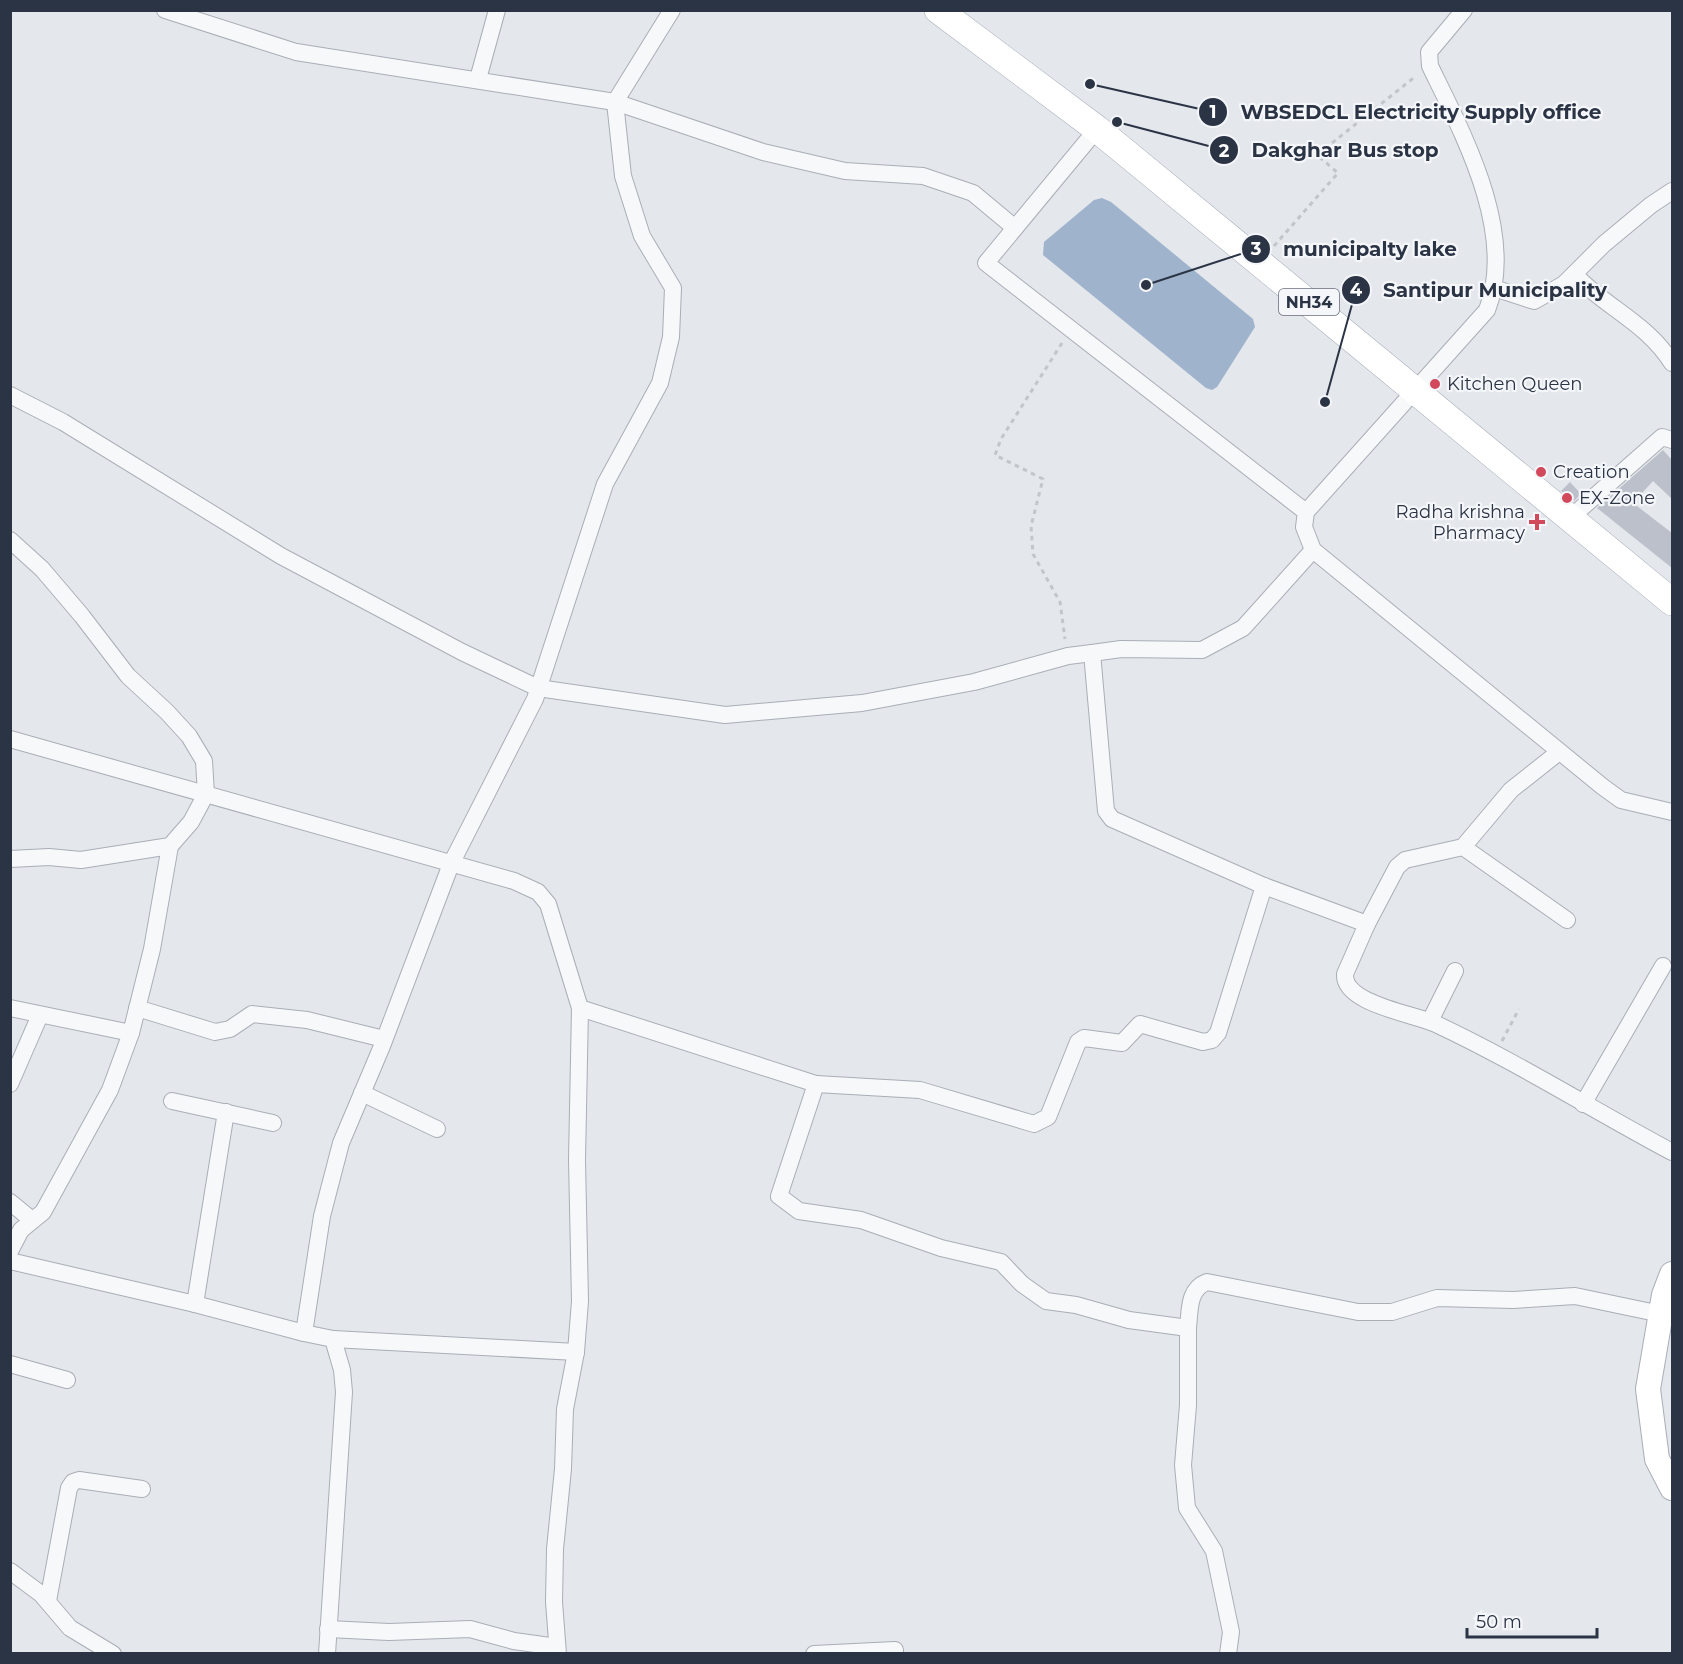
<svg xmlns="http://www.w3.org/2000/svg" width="1683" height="1664" font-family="Montserrat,sans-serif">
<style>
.water{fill:#9fb4cc}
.building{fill:#bbc0ca}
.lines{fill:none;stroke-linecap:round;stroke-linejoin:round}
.street-casing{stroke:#a9aeb7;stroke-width:18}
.secondary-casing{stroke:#a9aeb7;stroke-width:26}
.primary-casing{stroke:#a3abb8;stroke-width:28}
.path{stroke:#c2c5cb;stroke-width:3;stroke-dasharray:4.5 4.5;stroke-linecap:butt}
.street{stroke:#f7f8fa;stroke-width:16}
.secondary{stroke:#fff;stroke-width:24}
.primary{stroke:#fff;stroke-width:27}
.poi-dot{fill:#d1495b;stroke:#f4f6f9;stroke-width:2}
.labels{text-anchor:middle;stroke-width:4.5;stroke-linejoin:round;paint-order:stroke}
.shield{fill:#f4f6f9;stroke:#676e7b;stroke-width:1.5}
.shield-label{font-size:16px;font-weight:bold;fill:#2b3445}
.poi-label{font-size:18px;fill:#2b3445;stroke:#f4f6f9;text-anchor:start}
.leader{fill:none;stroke:#2b3445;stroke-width:2}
.callout-dot{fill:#2b3445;stroke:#f4f6f9;stroke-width:2}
.mark-label{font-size:18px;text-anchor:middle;font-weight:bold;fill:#fff}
.callout-label{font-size:20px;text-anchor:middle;font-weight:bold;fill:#2b3445;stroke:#f4f6f9;stroke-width:4.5;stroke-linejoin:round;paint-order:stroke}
</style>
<rect width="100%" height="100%" fill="#e4e7ec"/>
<path class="water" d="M 1102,198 L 1111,202 L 1253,319 L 1255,327 L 1217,387 L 1212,390 L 1206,388 L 1043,255 L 1044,242 L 1094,200 Z"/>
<g class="building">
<path d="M 1663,450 L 1672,460 L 1672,499 L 1653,481 L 1633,503 L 1672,533 L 1672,568 L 1597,508 Z"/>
<path d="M 1570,482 L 1581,494 L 1574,501 L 1561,491 Z"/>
</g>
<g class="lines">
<g class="street-casing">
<g id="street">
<path d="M 165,10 L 296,52 L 615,102 L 763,152 L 845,171 L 923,176 L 973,193 L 1015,228"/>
<path d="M 1464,10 L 1429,52 L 1430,66 C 1463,134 1517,233 1487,310 L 1306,512 L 1304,527 L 1313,550 L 1603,787 L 1621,800 L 1672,812"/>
<path d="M 478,79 L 497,10"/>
<path d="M 1097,129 L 986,263 L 1306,512"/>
<path d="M 1574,274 C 1606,308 1647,323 1672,363"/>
<path d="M 1494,288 L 1534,301 L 1564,284 L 1604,244 L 1651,205 L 1672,191"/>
<path d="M 10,395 L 63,422 L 281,556 L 462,652 L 538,688 L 725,715 L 862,703 L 974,682 L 1068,656 L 1092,653 L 1121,649 L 1202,650 L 1243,628 L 1313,550"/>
<path d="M 1569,519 L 1662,437 L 1672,440"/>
<path d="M 10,540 L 42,569 L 82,616 L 128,676 L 167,712 L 189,736 L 204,761 L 206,794 L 191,822 L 170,846 L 81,860 L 49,857 L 10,859"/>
<path d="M 1092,653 L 1106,811 L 1112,819 L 1264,886 L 1367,924 L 1345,974 C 1343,1004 1415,1014 1436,1024 C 1517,1062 1593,1110 1672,1152"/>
<path d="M 10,739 L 514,881 L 538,892 L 548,904 L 580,1008 L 577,1160 L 580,1301 L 576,1352 L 565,1409 L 563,1469 L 555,1549 L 554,1602 L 558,1654"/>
<path d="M 1463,847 L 1567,920"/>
<path d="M 1367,924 L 1397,867 L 1405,860 L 1463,847 L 1511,790 L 1559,752"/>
<path d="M 10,1008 L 131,1033"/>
<path d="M 137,1008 L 215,1032 L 230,1029 L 252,1014 L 307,1020 L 384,1039"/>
<path d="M 580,1008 L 816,1084 L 779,1196 L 799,1211 L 861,1220 L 941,1248 L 1001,1262 L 1022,1284 L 1046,1301 L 1076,1305 L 1129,1320 L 1188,1328 L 1188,1405 L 1183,1465 L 1187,1508 L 1214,1551 L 1231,1632 L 1228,1654"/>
<path d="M 1430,1021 L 1455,971"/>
<path d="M 10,1084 L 40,1015"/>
<path d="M 816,1084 L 920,1090 L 1034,1124 L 1048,1117 L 1078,1042 L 1084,1038 L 1122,1043 L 1140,1024 L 1203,1042 L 1212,1040 L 1218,1033 L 1264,886"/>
<path d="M 362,1093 L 437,1129"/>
<path d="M 172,1101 L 273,1123"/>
<path d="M 1583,1104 L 1663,966"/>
<path d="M 10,1202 L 32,1220"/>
<path d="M 10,1251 L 21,1230 L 43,1212 L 110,1090 L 131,1033 L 152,949 L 170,846"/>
<path d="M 10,1261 L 195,1304 L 304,1333"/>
<path d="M 195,1304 L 226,1112"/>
<path d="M 1188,1328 C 1190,1310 1188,1289 1207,1282 L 1358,1312 L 1392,1312 L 1437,1298 L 1513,1300 L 1575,1296 L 1661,1314"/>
<path d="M 333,1339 L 576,1352"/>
<path d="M 10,1364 L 67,1380"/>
<path d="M 10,1571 L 41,1594 L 70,1628 L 113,1654"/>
<path d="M 48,1601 L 69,1488 L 73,1482 L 79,1480 L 142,1489"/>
<path d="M 328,1629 L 389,1632 L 470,1629 L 514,1641 L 557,1647"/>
<path d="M 327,1654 L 344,1392 L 342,1370 L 333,1339 L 304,1333 L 322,1216 L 341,1143 L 382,1046 L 451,864 L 535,699 L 605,484 L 660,383 L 671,337 L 673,288 L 642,236 L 623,176 L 615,102 L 672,10"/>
<path d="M 814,1654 L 895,1650 L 895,1654"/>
</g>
</g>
<g class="secondary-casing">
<path id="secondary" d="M 1672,1274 L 1664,1295 L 1648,1389 L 1657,1459 L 1672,1488"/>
</g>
<g class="primary-casing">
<path id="primary" d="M 938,10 L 1097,129 L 1672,602"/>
</g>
<g class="path">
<path d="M 1274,246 L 1338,173 L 1317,155 L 1416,76"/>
<path d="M 1062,343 L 1001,439 L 995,455 L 1043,479 L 1031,526 L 1033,554 L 1060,602 L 1065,639"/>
<path d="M 1502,1041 L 1519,1009"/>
</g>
<use href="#street" class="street"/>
<use href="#secondary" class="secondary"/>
<use href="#primary" class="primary"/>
</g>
<g class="poi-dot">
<circle cx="1435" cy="384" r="6"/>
<circle cx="1541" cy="472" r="6"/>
<circle cx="1567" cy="498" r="6"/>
<path d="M1534 513h6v6h6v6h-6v6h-6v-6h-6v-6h6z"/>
</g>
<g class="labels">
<rect class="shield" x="1279" y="289" width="60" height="26" rx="4.5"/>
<g class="shield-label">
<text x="1309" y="308">NH34</text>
</g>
<g class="poi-label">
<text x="1447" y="390">Kitchen Queen</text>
<text x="1553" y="478">Creation</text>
<text x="1579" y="504">EX-Zone</text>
<text x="1525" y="518" text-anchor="end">Radha krishna<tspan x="1525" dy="21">Pharmacy</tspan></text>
</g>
</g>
<path class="leader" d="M1090 84L1213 112M1117 122L1224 150M1146 285L1256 249M1325 402L1356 290"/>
<g class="callout-dot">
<circle cx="1090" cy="84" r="6"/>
<circle cx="1117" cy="122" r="6"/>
<circle cx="1146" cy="285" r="6"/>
<circle cx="1325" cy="402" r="6"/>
<circle cx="1213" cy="112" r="15"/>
<circle cx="1224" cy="150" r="15"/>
<circle cx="1256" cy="249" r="15"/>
<circle cx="1356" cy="290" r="15"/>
</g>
<g class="mark-label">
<text x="1213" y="118">1</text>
<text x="1224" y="157">2</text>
<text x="1256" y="255">3</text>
<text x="1356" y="296">4</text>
</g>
<g class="callout-label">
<text x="1421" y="119">WBSEDCL Electricity Supply office</text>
<text x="1345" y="157">Dakghar Bus stop</text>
<text x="1370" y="256">municipalty lake</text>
<text x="1495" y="297">Santipur Municipality</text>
</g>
<rect width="1683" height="1664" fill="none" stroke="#2b3445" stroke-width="24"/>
<path d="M1467 1628v9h130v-9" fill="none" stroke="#2b3445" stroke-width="3"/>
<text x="1476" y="1628" font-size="18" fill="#2b3445" stroke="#f4f6f9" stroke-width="4.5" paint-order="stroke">50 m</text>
</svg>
